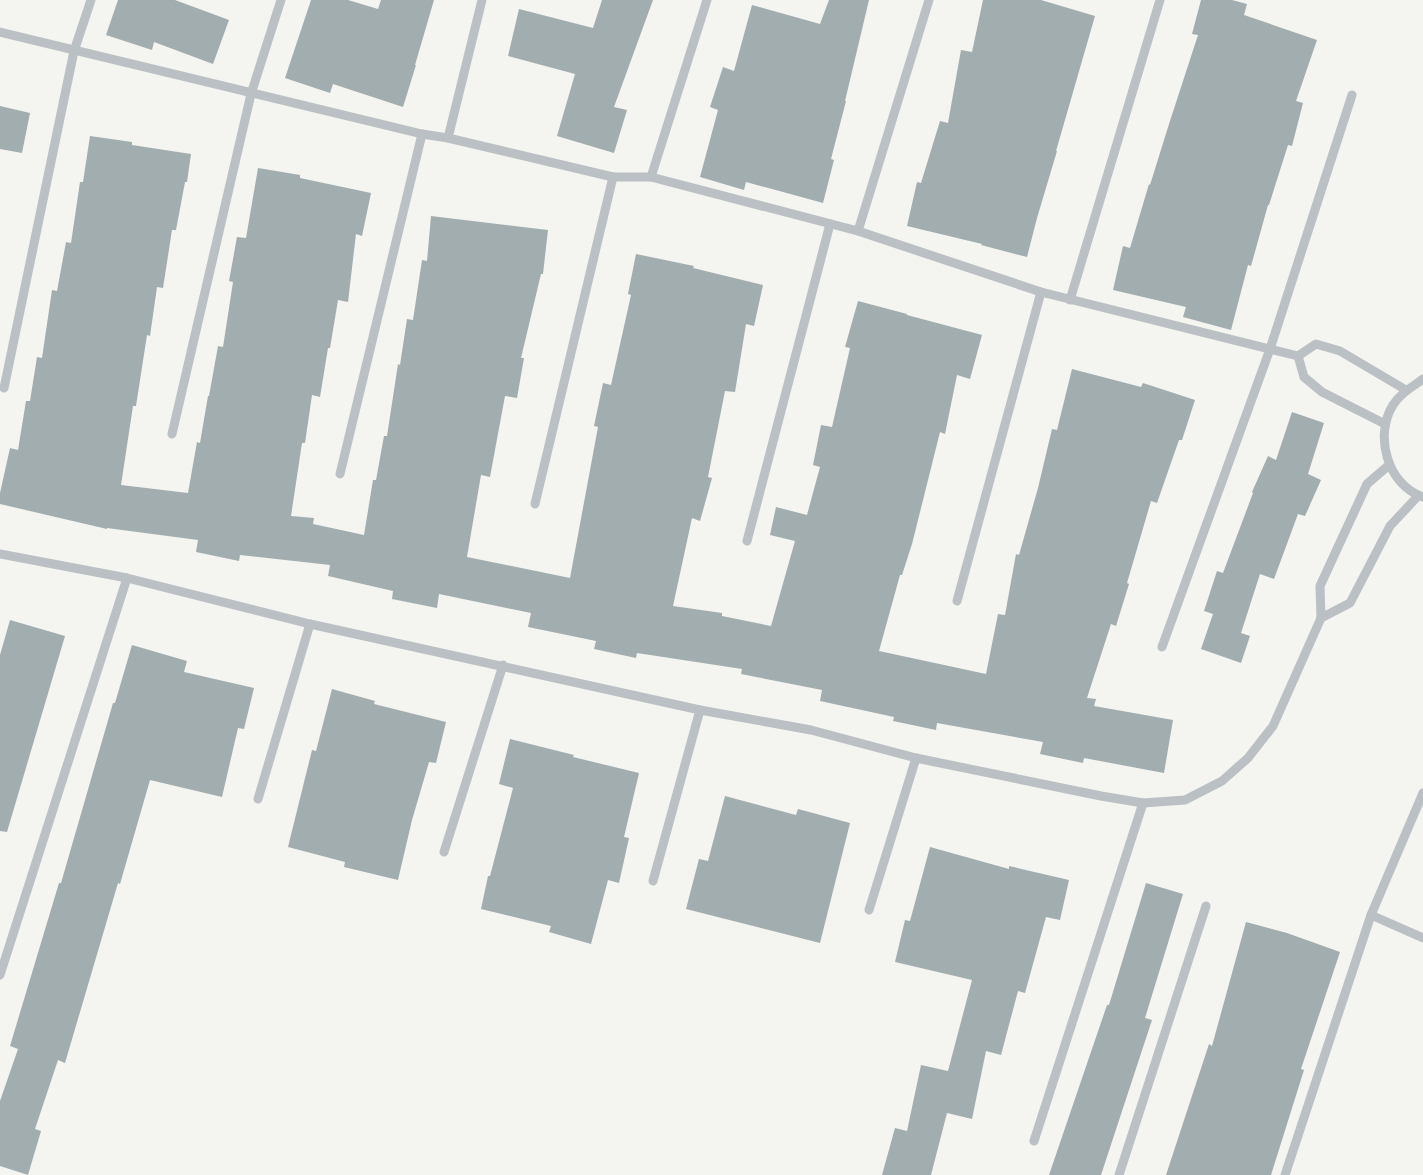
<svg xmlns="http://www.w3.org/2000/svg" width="1423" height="1175" font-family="'PT Sans',sans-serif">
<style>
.building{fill:#a2adb0}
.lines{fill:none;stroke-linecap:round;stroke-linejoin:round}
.minor{stroke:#bac0c3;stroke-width:9}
</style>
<rect width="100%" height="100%" fill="#f4f4f0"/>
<g class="building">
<path d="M 118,0 L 175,0 L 229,20 L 213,64 L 154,42 L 152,50 L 106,35 Z"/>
<path d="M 311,0 L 348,0 L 378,9 L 381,0 L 434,0 L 415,65 L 416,65 L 403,107 L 333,84 L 330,93 L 285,78 Z"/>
<path d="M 602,0 L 653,0 L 614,107 L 627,110 L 614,153 L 557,136 L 575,74 L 508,56 L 519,9 L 593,28 Z"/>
<path d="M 829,0 L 869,0 L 845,101 L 846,101 L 831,159 L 834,160 L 823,203 L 746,182 L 744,190 L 700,177 L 718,110 L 710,107 L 723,67 L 734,71 L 752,5 L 820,24 Z"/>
<path d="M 983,0 L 1041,0 L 1095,16 L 1056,151 L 1057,151 L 1037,218 L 1027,257 L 981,245 L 982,244 L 907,226 L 917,182 L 921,183 L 940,121 L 948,123 L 961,50 L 972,52 Z"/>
<path d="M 1201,0 L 1232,0 L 1247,4 L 1244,15 L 1317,40 L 1296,101 L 1303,103 L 1292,146 L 1288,145 L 1269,205 L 1268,205 L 1251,266 L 1248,265 L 1231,330 L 1183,317 L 1186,307 L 1113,290 L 1123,246 L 1130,248 L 1149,184 L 1150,185 L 1169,124 L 1198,35 L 1192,34 Z"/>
<path d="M 0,106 L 30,113 L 22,153 L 0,149 Z"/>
<path d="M 90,136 L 132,142 L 132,145 L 191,154 L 187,182 L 185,182 L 176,230 L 172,230 L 163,288 L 157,287 L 150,336 L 147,335 L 136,406 L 133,406 L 121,485 L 188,493 L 197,442 L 200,443 L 208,396 L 209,396 L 218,346 L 223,347 L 233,282 L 229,281 L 237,237 L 246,238 L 258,168 L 300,175 L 300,178 L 371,193 L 362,236 L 356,234 L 348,302 L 338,300 L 330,348 L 328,348 L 320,397 L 312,395 L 305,443 L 302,443 L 291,516 L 314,518 L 313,524 L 364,535 L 373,480 L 376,480 L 384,436 L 387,436 L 398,364 L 400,365 L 407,319 L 413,320 L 422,260 L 427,261 L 431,216 L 548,230 L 543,274 L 541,274 L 521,358 L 524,358 L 517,398 L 505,396 L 490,477 L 481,475 L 467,557 L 570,578 L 598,427 L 594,426 L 603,383 L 611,385 L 631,295 L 628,294 L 636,254 L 694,266 L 693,268 L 763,285 L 754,326 L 746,324 L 735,392 L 725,391 L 708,477 L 712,478 L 700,521 L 692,518 L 673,606 L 722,613 L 722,616 L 771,626 L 795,541 L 770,535 L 776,507 L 807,515 L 820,467 L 813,465 L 821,425 L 832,427 L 850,348 L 845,347 L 858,301 L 907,314 L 907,315 L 982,335 L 970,379 L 957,375 L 945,434 L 940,432 L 912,544 L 902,575 L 900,575 L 879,651 L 986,674 L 998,614 L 1005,615 L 1016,554 L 1019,555 L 1038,488 L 1052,429 L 1057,430 L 1072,369 L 1141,387 L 1143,383 L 1195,400 L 1182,440 L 1179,440 L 1157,503 L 1151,501 L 1127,583 L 1129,584 L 1116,626 L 1111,624 L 1087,698 L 1096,699 L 1094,706 L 1173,720 L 1164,773 L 1084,758 L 1083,763 L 1040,754 L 1043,742 L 937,723 L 936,730 L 893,721 L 894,717 L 820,701 L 822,690 L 741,674 L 742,669 L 637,653 L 636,658 L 594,649 L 596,641 L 528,627 L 531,613 L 439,594 L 437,608 L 392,599 L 393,591 L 328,576 L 330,565 L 240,555 L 239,561 L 196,552 L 198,540 L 107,528 L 107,529 L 0,504 L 0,493 L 10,448 L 18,450 L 26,401 L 30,401 L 37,357 L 42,358 L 52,290 L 57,291 L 66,242 L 71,243 L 80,182 L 83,182 Z"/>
<path d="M 1292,412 L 1324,423 L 1308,474 L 1321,480 L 1305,516 L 1298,514 L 1274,579 L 1260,574 L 1241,633 L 1250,636 L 1241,663 L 1201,649 L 1213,614 L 1204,611 L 1217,571 L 1223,573 L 1253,493 L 1252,492 L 1268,456 L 1276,460 Z"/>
<path d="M 10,620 L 65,636 L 7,832 L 0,831 L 0,655 Z"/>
<path d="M 132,645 L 187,661 L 184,672 L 254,688 L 244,729 L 238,728 L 222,797 L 150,780 L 120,884 L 118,883 L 65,1063 L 58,1060 L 35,1129 L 41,1131 L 28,1175 L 0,1166 L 0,1101 L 18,1049 L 10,1046 L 59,883 L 61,883 L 113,703 L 115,703 Z"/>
<path d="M 332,689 L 375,701 L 374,704 L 446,722 L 436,763 L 429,762 L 412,820 L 398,880 L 344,867 L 345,862 L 288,847 L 312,750 L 316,751 Z"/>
<path d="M 510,739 L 574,755 L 573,757 L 639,773 L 624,837 L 629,838 L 619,883 L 608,880 L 591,944 L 549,932 L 551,926 L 481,909 L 488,876 L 490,876 L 513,788 L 499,784 Z"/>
<path d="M 725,796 L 796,815 L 798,809 L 850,823 L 820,943 L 686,909 L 699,859 L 708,861 Z"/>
<path d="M 930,847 L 1009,869 L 1009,866 L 1069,880 L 1060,920 L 1046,917 L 1025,993 L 1018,991 L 1001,1055 L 986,1051 L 972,1119 L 947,1113 L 931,1175 L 882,1175 L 895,1128 L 907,1131 L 921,1065 L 948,1071 L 972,980 L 895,962 L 905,920 L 910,921 Z"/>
<path d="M 1146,883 L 1183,894 L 1145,1018 L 1152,1020 L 1101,1175 L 1049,1175 L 1107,1005 L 1109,1005 Z"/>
<path d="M 1246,922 L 1287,933 L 1340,952 L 1301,1069 L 1304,1070 L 1271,1175 L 1166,1175 L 1209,1044 L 1212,1046 Z"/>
</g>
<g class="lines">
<g class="minor">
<path d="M 0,32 L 422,134 L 448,138 L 613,177 L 651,177 L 858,231 L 1041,292 L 1298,356 L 1316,344 L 1340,351 L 1406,390"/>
<path d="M 448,138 L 482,0"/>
<path d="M 651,177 L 707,0"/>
<path d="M 858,231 L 929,0"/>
<path d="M 1070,300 L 1160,0"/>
<path d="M 1298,356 L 1304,377 L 1322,392 L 1385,424"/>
<path d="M 4,388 L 74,51 L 91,0"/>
<path d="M 172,434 L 251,94 L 281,0"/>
<path d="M 340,474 L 422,134"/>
<path d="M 1423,497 C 1387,485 1374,435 1393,405 C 1401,393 1412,387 1423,379"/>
<path d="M 535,504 L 613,177"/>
<path d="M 747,541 L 830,224"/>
<path d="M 0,554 L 127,578 L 310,624 L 700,710 L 811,730 L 916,758 L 1101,796 L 1143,803 L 1185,800 L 1222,781 L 1248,758 L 1273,726 L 1321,618 L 1320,586 L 1367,484 L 1389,465"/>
<path d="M 957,601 L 1041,292"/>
<path d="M 1321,618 L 1350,603 L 1390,526 L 1418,496"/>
<path d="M 1162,647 L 1270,349 L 1352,95"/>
<path d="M 258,799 L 310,624"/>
<path d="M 444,852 L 503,665"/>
<path d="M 653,881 L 700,710"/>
<path d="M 869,910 L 916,758"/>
<path d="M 1371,915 L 1423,938"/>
<path d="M 0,975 L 127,578"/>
<path d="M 1034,1141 L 1143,803"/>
<path d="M 1119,1175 L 1206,906"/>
<path d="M 1285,1175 L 1371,915 L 1423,793"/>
</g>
</g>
</svg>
